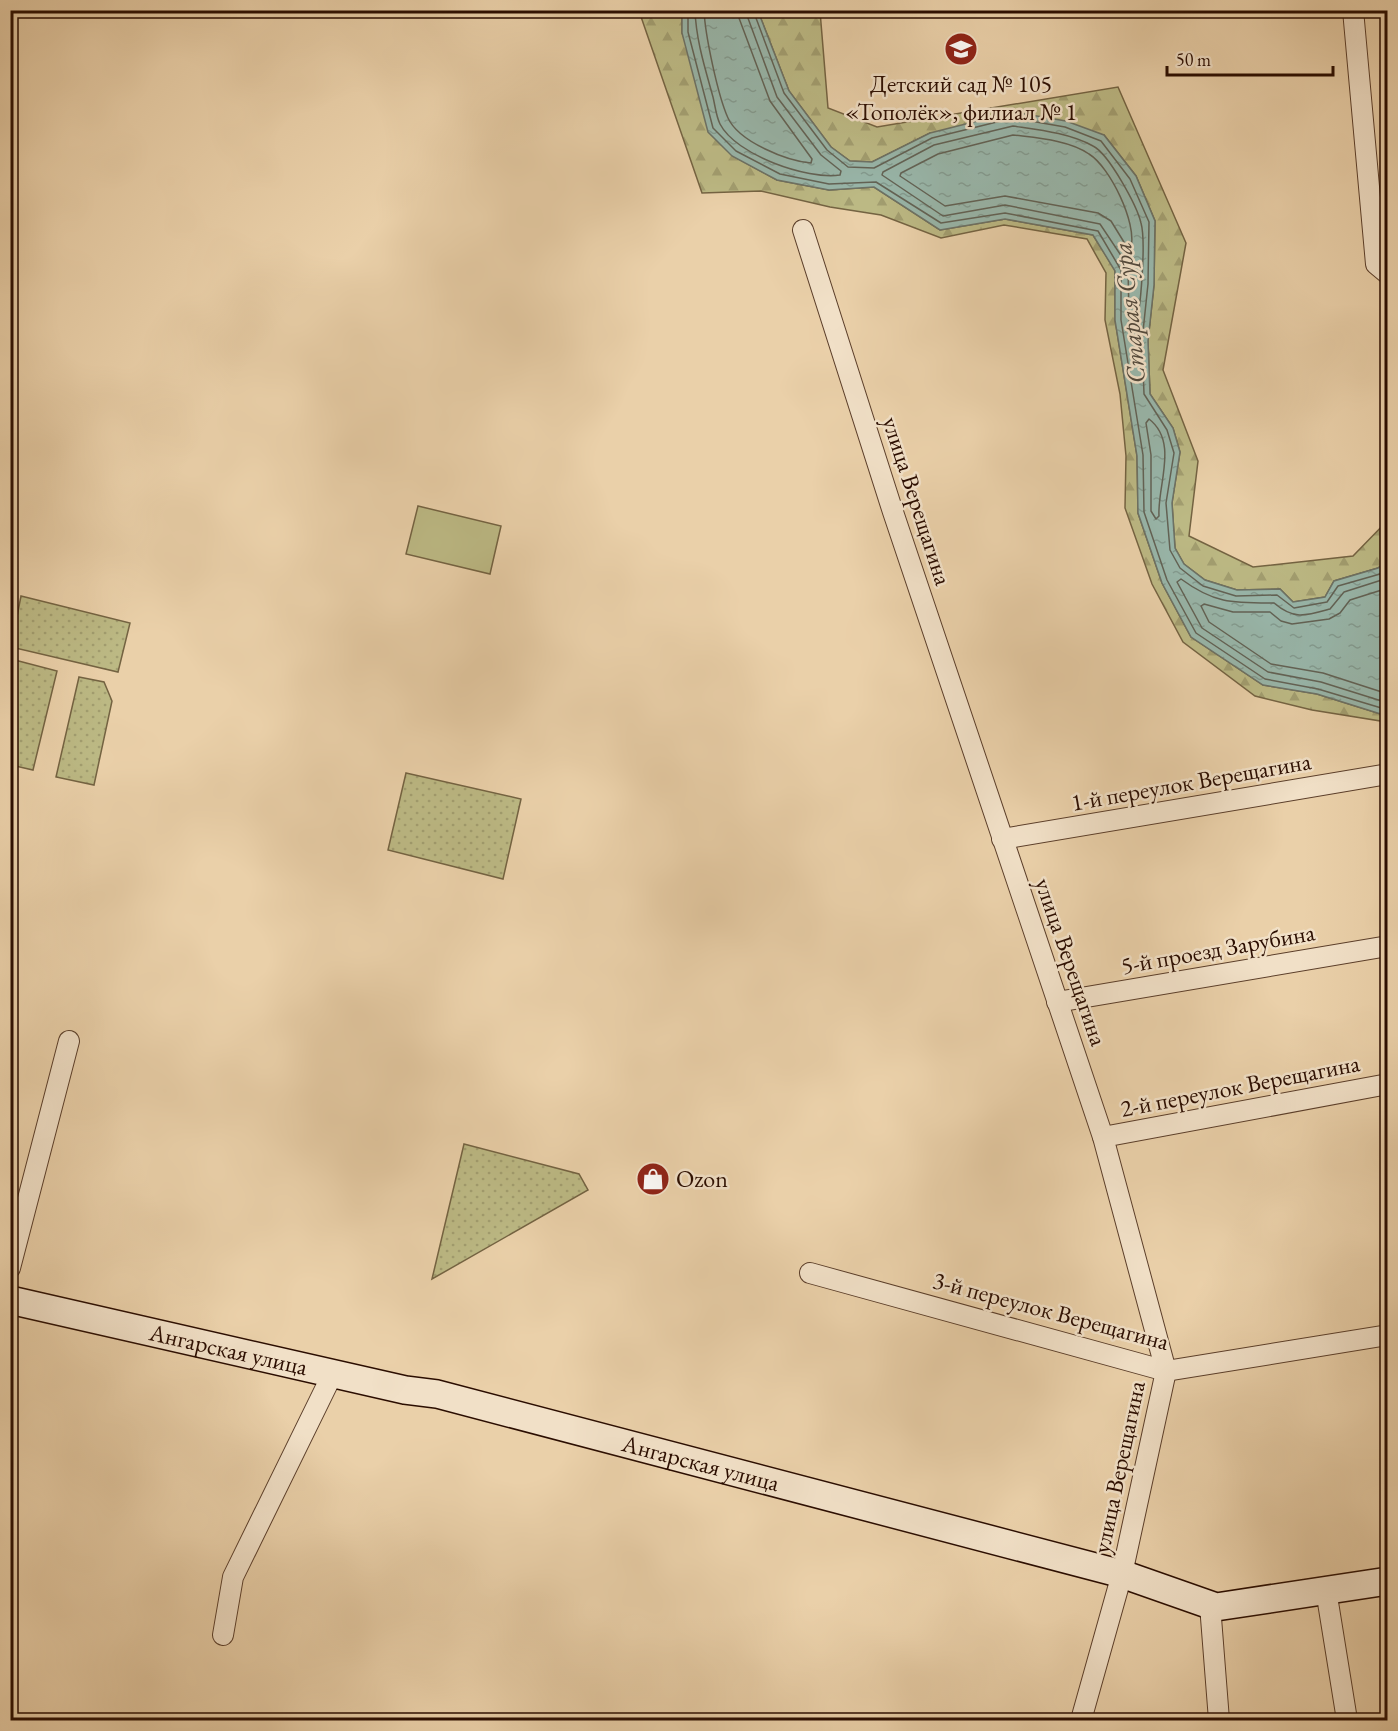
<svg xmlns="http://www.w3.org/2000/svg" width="1398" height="1731" font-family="'EB Garamond',serif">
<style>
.grass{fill:url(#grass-dots);stroke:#746342;stroke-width:1.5}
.forest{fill:url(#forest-firs);stroke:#746342;stroke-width:1.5}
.garden{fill:#bcb984;stroke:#746342;stroke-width:1.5}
.water{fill:url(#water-ripples);stroke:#6c7266;stroke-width:1.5}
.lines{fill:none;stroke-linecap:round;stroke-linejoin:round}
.shore{stroke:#626255;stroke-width:1.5}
.street-casing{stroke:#5b3e2a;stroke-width:22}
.secondary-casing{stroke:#2b0d00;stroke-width:30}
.street{stroke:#f1e0c7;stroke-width:20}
.secondary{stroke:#f1e0c7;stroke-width:27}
.labels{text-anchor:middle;stroke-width:5;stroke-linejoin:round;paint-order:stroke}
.poi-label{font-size:24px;fill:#2b0d00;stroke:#f1e0c7}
.street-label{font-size:24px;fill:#2b0d00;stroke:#f1e0c7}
.water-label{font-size:26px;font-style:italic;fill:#51483c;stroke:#f1e0c7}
</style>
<defs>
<pattern id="grass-dots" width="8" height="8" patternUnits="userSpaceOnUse" patternTransform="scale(1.5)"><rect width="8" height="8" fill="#bcb984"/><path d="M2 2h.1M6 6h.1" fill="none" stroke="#a29e70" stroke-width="1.8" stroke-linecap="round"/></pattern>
<pattern id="forest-firs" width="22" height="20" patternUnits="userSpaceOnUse" patternTransform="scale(1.5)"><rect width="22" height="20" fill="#bcb984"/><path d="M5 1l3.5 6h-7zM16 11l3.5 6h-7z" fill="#a29e70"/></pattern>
<pattern id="water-ripples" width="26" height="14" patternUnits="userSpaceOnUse" patternTransform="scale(1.5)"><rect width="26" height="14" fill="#98b6aa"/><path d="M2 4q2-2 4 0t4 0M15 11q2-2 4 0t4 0" fill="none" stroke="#839b90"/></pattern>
</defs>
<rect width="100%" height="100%" fill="#ead0a9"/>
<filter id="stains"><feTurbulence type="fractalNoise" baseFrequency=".00333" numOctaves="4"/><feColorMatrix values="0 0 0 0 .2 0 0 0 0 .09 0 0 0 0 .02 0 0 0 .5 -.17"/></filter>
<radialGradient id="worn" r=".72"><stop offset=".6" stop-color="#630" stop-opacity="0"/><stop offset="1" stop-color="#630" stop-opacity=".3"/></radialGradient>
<g class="grass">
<path d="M 21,596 L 130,623 L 118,672 L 11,647 Z"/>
<path d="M 11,659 L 57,671 L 33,770 L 11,765 Z"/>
<path d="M 79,677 L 104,682 L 112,701 L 94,785 L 56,777 Z"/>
<path d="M 406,773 L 521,799 L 503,879 L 388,850 Z"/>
<path d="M 464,1144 L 579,1174 L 588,1190 L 432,1279 Z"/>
</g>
<g class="forest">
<path d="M 639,11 L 682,11 L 682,33 L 733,156 L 777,180 L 829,190 L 874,187 L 940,230 L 1005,219 L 1093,235 L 1115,270 L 1115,320 L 1137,456 L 1138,513 L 1162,583 L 1191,637 L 1263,685 L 1317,694 L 1387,716 L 1387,722 L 1312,710 L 1255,696 L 1183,642 L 1152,584 L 1125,508 L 1126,456 L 1120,394 L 1105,320 L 1106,273 L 1087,239 L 1004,225 L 941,238 L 881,215 L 830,207 L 761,191 L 702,193 Z"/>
<path d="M 758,11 L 820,11 L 828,108 L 877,127 L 1118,87 L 1186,243 L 1163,370 L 1198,461 L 1189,536 L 1253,567 L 1353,556 L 1387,521 L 1387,561 L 1378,568 L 1334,581 L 1325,597 L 1293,602 L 1280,589 L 1237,590 L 1205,580 L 1184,564 L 1175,548 L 1172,503 L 1180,452 L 1173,428 L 1150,394 L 1148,341 L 1154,285 L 1155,221 L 1136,176 L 1104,135 L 930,133 L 872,162 L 850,161 L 831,147 L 789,91 Z"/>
</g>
<path class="garden" d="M 418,506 L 501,526 L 490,574 L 406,554 Z"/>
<path class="water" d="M 682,11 L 758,11 L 789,91 L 831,147 L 850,161 L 872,162 L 930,133 L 1013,112 L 1066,121 L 1104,135 L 1136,176 L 1155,221 L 1154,285 L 1148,341 L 1150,394 L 1173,428 L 1180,452 L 1172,503 L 1175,548 L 1184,564 L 1205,580 L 1237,590 L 1280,589 L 1293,602 L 1325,597 L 1334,581 L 1378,568 L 1387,561 L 1387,716 L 1317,694 L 1263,685 L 1191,637 L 1162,583 L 1138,513 L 1137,456 L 1115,320 L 1115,271 L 1093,235 L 1005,219 L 940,230 L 874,187 L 829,190 L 777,180 L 732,156 L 708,132 L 682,33 Z"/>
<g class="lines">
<g class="shore">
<path d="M 688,10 L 688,32 L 713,128 L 736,151 L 780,174 L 829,184 L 876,182 L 941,223 L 1005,213 L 1098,231 L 1121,270 L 1121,320 L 1143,455 L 1144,512 L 1167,580 L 1196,633 L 1265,679 L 1318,689 L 1388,710"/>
<path d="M 695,10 C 696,40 705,68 713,97 C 715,105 716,116 720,124 C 736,155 807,180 840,175 L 841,171 L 821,155 L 777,97 L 745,10"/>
<path d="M 704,10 C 705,35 718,96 728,118 C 739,142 787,161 811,163 L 812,159 L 770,101 L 736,10"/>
<path d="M 753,10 L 784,93 L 827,150 L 848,167 L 874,168 L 932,138 L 1013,118 L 1065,127 L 1101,141 L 1130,179 L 1149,222 L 1148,284 L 1142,341 L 1144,394 L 1167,430 L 1174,453 L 1166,503 L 1170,550 L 1180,568 L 1203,586 L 1236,596 L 1277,595 L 1294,608 L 1327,602 L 1338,586 L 1380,574 L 1388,568"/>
<path d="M 1013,126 C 1040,130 1069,133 1093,146 C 1109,154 1137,206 1141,223 C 1146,241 1141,311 1135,328 L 1130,327 L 1129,319 L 1128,266 L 1100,224 L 1005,205 L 943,216 L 882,175 L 883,172 L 934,145 Z"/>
<path d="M 1013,135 C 1037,138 1069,140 1089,154 C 1110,167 1137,223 1131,247 L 1127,247 L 1111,221 L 1098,213 L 1005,196 L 945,206 L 900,176 L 901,173 L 938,154 Z"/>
<path d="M 1149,419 C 1179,442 1157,486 1159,516 L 1156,519 L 1151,511 L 1151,455 L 1146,423 Z"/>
<path d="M 1388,578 L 1344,592 L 1330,609 C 1305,616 1294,620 1274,603 C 1233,603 1215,604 1181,579 L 1177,582 L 1202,628 L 1268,672 L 1321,682 L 1388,703"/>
<path d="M 1388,588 L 1350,600 L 1340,613 L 1329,619 L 1292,624 L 1281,621 L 1270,612 L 1233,612 L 1204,604 L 1201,606 L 1209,622 L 1271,664 L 1323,673 L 1388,694"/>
</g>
<g class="street-casing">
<g id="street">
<path d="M 1353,10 L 1376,264 L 1388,274"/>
<path d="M 803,230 L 893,512 L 1103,1137 L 1166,1371 L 1122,1574 L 1081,1720"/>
<path d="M 1002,839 L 1388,774"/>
<path d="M 1057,1002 L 1388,946"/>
<path d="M 1103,1137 L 1388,1084"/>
<path d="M 10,1268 L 69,1041"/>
<path d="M 810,1273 L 1166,1371 L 1388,1335"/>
<path d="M 1326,1590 L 1347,1720"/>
<path d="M 1210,1605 L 1219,1720"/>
<path d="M 223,1635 L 233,1577 L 333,1373"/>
</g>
</g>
<g class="secondary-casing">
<g id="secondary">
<path id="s1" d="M 10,1300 L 405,1390 L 437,1394 L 1122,1574 L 1216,1607 L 1388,1581"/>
</g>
</g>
<use href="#street" class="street"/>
<use href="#secondary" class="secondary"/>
</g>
<defs>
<g id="school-disc" transform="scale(1.725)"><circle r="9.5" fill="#8f2418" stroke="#f1e0c7"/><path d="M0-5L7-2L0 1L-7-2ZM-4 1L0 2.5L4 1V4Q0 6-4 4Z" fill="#fff"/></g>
<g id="shop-disc" transform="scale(1.725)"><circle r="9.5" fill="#8f2418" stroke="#f1e0c7"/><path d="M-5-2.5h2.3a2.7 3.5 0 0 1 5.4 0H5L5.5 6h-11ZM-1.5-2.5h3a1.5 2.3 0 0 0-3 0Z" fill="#fff"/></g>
</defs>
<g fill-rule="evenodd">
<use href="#school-disc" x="961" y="49"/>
<use href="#shop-disc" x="653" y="1179"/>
</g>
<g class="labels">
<g class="poi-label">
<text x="961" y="92">Детский сад № 105<tspan x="961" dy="28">«Тополёк», филиал № 1</tspan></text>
<text x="676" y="1187" text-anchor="start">Ozon</text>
</g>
<g class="street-label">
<text transform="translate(917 501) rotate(72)" y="8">улица Верещагина</text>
<text transform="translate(1191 782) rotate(-10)" y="8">1-й переулок Верещагина</text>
<text transform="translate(1218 949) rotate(-10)" y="8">5-й проезд Зарубина</text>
<text transform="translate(1071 962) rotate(71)" y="8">улица Верещагина</text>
<text transform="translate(1240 1086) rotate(-11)" y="8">2-й переулок Верещагина</text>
<text transform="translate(1051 1311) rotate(15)" y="8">3-й переулок Верещагина</text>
<text dy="8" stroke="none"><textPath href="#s1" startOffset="224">Ангарская улица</textPath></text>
<text dy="8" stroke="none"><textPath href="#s1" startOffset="710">Ангарская улица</textPath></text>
<text transform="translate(1119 1467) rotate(-78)" y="8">улица Верещагина</text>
</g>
<g class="water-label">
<text transform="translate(1129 313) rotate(-96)" y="9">Старая Сура</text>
</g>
</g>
<rect width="1398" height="1731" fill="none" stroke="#ead0a9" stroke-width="36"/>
<rect x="12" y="12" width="1374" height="1707" fill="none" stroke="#2b0d00" stroke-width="3"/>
<rect x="18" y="18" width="1362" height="1695" fill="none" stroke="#2b0d00" stroke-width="1.5"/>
<path d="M1167 66v9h166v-9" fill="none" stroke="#2b0d00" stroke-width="3"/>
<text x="1176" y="66" font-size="18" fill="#2b0d00" stroke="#f1e0c7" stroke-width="4.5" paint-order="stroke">50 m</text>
<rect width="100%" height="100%" filter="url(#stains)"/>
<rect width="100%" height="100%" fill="url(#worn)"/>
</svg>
